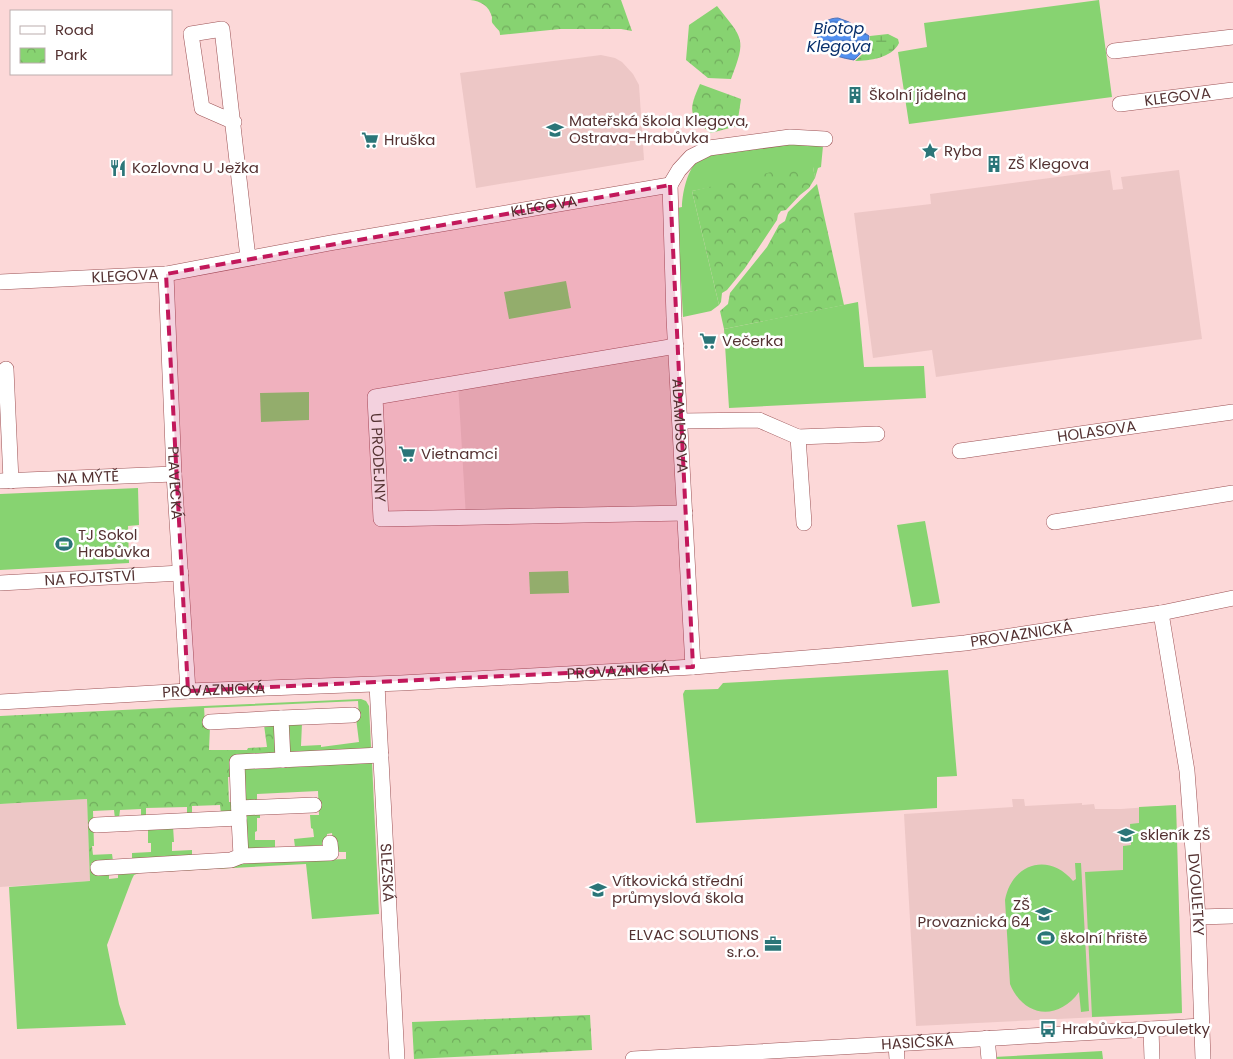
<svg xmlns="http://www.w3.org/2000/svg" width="1233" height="1059" font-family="Poppins,sans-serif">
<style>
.built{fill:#edc7c6}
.green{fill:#87d371}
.wetland{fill:url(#wetland-marsh)}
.park{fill:url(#park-crowns)}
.water{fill:url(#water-rules);stroke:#5273b6}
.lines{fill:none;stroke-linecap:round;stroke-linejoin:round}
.minor-casing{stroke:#9c5255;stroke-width:16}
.minor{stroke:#fff;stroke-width:15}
.marked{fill:#c2185b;fill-opacity:0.2;stroke:#c2185b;stroke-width:4;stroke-dasharray:10 6;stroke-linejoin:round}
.labels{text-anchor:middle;stroke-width:5;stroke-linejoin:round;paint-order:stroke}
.poi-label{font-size:15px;fill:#543232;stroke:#fff;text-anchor:start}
.street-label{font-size:15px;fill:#543232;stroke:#fff}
.water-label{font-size:16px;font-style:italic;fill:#08306c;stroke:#fff}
</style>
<defs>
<pattern id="wetland-marsh" width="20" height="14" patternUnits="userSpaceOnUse" patternTransform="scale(1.25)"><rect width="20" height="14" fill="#87d371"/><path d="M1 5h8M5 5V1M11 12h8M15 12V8" fill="none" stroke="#71ac5d"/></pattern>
<pattern id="park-crowns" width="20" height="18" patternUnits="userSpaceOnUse" patternTransform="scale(1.25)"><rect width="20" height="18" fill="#87d371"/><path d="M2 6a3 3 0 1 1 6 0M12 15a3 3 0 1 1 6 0" fill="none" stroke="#71ac5d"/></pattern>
<pattern id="water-rules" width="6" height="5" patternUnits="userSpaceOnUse" patternTransform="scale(1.25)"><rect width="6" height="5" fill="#518fef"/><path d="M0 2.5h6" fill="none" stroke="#4675c2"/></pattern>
</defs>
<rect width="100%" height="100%" fill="#fcd8d8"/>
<g class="built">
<path d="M 601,55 L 615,58 L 622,62 L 633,74 L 639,85 L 644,160 L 476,188 L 460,73 Z"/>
<path d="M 1110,170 L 1113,190 L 1123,189 L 1121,177 L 1179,170 L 1202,339 L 936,377 L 932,350 L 873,358 L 854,213 L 931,204 L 930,194 Z"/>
<path d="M 676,346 L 685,513 L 466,518 L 458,383 Z"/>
<path d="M 87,799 L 90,881 L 0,887 L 0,804 Z"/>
<path d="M 1012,799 L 1024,799 L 1025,806 L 1082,803 L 1082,805 L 1094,804 L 1095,809 L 1121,809 L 1176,805 L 1182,1013 L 916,1026 L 904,814 L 1013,807 Z"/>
</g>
<g class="green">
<path d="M 1099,0 L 1112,97 L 909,124 L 898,52 L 927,47 L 924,23 Z"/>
<path d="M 808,142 L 823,146 L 821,167 L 818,168 L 815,178 L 813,167 L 692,191 L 719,305 L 711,311 L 683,317 L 677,208 L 682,207 C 682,195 687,170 697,162 C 701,159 707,157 712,155 Z"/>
<path d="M 566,281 L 571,308 L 509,319 L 504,292 Z"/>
<path d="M 858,302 L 864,367 L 924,366 L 926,398 L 729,408 L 724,329 Z"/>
<path d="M 309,392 L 309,420 L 261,422 L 260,393 Z"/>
<path d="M 138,488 L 139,525 L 128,526 L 129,563 L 0,570 L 0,494 Z"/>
<path d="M 925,521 L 940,603 L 912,607 L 897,525 Z"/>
<path d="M 568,571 L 569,593 L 530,594 L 529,572 Z"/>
<path d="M 948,670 L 957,776 L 937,777 L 937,808 L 696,823 L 683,694 L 685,690 L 718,689 L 723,683 Z"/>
<path d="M 361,699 L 366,701 L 369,706 L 371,747 L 368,749 L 288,752 L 288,724 L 302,723 L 301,746 L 321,745 L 321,747 L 359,742 L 356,718 L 359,718 L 358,701 L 204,708 L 204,706 Z"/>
<path d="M 357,759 L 372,762 L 379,914 L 312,919 L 306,864 L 139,873 L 134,875 L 132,879 L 107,945 L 119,1004 L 126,1025 L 17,1029 L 9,887 L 90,881 L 89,855 L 112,854 L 113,861 L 91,863 L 92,872 L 104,872 L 109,874 L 109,879 L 118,878 L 118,874 L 245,863 L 346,859 L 346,852 L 337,852 L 334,850 L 332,833 L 327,834 L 327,842 L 325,845 L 295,847 L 294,839 L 314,837 L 313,829 L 311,828 L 310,815 L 319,815 L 318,791 L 257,794 L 257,802 L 245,802 L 244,765 L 257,769 L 348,764 Z"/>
<path d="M 1176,805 L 1182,1013 L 1092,1017 L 1085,872 L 1123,870 L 1123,846 L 1131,845 L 1130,824 L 1139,823 L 1139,807 Z"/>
<path d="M 260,813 L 260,818 L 257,818 L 257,831 L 255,832 L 255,840 L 275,840 L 275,848 L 247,849 L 245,814 Z"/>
<path d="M 173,826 L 174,842 L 172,842 L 172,851 L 192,850 L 192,858 L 132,861 L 132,853 L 151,852 L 151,843 L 148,843 L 148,828 Z"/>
<path d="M 1075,863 L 1081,863 L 1089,1011 L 1081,1012 L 1079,992 C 1058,1021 1024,1018 1010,984 L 1005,900 C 1012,863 1049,852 1073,881 L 1076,879 Z"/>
<path d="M 1102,1051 L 1103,1059 L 994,1059 L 994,1057 Z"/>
</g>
<path class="wetland" d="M 888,34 L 898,39 L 899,43 C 892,58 869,61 855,61 L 868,49 L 870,36 Z"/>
<g class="park">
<path d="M 470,0 L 621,0 L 632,31 L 621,29 L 560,29 L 500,35 C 500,29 497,30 494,25 C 491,22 492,21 492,17 C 489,6 481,1 470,0 Z"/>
<path d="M 717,6 C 743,39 747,38 731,79 L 708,78 L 686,60 L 689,25 Z"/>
<path d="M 700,84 L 741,99 L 737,126 L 711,133 C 687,116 689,109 700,84 Z"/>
<path d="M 793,167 L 813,167 L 815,178 L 809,188 L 800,195 L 786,210 L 781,211 L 778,215 L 777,220 L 745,268 L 727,290 L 722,293 L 721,302 L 719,305 L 692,191 Z"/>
<path d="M 817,184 L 844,305 L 724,329 L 720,311 L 728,304 L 730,293 L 767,247 L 779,225 L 785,221 L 788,212 Z"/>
<path d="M 204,706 L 205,725 L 210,727 L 209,750 L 247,750 L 248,748 L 267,747 L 264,725 L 275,725 L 276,754 L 244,756 L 231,777 L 228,777 L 229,802 L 232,802 L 233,808 L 231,812 L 221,814 L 220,805 L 192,806 L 192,815 L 187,815 L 187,807 L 146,808 L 146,817 L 141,817 L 141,809 L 120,810 L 119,818 L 115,819 L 114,810 L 93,811 L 94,846 L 92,846 L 93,855 L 89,855 L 87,799 L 0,804 L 0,716 Z"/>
<path d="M 590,1015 L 592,1050 L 414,1059 L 412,1022 Z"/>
</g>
<path class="water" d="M 838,18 L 849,22 L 869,36 L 867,47 L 854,60 C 843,58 832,56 824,48 C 810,35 821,18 838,18 Z"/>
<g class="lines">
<g class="minor-casing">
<g id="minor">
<path d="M 1114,51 L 1233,37"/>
<path id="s1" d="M 1120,104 L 1233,90"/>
<path d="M 234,122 L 202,108 L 191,34 L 222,29 L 248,258"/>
<path id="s2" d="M 670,185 L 674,318 L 693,667"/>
<path d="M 670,185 L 679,170 L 691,157 L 709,148 L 790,137 L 825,139"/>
<path id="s3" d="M 166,274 L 174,474 L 188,691"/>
<path id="s4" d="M 0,282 L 166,274 L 330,243 L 670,185"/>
<path id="s5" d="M 676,346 L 375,397 L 381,519 L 685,513"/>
<path d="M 6,369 L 11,481"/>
<path d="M 680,421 L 759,420 L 798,437 L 804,523"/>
<path d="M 798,437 L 877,434"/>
<path id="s6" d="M 960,451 L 1233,412"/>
<path id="s7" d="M 0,481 L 174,474"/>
<path d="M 1054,522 L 1233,493"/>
<path id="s8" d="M 0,583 L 181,573"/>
<path id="s9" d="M 1161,613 L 1187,771 L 1198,917 L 1203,1059"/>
<path id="s10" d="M 377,685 L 397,1059"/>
<path id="s11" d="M 0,702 L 188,691 L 401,683 L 693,667 L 843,655 L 965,643 L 1161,613 L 1233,598"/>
<path d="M 210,722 L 281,718"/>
<path d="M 283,760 L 281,718 L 353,715"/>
<path d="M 239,808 L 314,805"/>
<path d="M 96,825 L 239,818 L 237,762 L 381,755"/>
<path d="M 241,856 L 331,853 L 330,843"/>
<path d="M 98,868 L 231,860 L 241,856 L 239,818"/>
<path d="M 1198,917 L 1233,916"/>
<path d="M 1151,1029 L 1152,1059"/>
<path d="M 987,1038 L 989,1059"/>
<path d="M 896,1044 L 897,1059"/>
<path id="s12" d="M 633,1059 L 1202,1026"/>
</g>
</g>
<use href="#minor" class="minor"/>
</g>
<path class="marked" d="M 670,185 L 693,667 L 188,691 L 166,274 Z"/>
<defs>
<g id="building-bare" transform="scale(1.35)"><path d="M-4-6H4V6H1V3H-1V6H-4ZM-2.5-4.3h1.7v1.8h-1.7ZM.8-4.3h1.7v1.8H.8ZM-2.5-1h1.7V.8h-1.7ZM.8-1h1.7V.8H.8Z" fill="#2b7578" stroke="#fff" stroke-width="2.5" paint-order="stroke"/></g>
<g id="school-bare" transform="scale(1.35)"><path d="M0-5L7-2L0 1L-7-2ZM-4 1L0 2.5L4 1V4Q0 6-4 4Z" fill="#2b7578" stroke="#fff" stroke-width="2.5" paint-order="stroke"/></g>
<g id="supermarket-bare" transform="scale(1.35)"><path d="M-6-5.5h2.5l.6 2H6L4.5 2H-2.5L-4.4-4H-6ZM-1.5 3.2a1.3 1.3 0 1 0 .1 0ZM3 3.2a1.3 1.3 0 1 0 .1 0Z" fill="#2b7578" stroke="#fff" stroke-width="2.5" paint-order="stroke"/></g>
<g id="sight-bare" transform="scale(1.35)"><path d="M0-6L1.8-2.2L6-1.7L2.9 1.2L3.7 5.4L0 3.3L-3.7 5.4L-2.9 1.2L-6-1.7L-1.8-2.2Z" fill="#2b7578" stroke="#fff" stroke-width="2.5" paint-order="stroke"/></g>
<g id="restaurant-bare" transform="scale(1.35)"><path d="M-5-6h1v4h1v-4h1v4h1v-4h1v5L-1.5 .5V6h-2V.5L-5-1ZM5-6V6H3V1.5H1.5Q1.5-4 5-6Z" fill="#2b7578" stroke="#fff" stroke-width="2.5" paint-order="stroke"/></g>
<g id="stadium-bare" transform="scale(1.35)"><path d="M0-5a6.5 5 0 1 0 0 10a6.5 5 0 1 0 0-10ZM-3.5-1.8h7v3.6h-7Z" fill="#2b7578" stroke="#fff" stroke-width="2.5" paint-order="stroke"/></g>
<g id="university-bare" transform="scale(1.35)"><path d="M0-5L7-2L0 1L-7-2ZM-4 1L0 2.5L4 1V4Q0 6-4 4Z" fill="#2b7578" stroke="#fff" stroke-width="2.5" paint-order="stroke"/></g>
<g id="office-bare" transform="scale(1.35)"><path d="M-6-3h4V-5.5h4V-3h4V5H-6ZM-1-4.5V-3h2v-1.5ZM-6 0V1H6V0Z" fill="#2b7578" stroke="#fff" stroke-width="2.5" paint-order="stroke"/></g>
<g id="bus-bare" transform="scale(1.35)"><path d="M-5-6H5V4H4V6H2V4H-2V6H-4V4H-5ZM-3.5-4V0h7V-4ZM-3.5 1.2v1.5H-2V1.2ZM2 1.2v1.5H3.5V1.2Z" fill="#2b7578" stroke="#fff" stroke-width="2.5" paint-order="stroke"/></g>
</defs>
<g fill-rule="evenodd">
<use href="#building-bare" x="855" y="95"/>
<use href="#school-bare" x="555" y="130"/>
<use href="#supermarket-bare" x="370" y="140"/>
<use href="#sight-bare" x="930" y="151"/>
<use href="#building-bare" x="994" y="164"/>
<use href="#restaurant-bare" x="118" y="168"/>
<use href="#supermarket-bare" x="708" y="341"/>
<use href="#supermarket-bare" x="407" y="454"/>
<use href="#stadium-bare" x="64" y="544"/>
<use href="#school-bare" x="1126" y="835"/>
<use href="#university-bare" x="598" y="890"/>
<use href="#school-bare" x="1044" y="914"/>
<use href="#stadium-bare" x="1046" y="938"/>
<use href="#office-bare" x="773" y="944"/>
<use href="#bus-bare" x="1048" y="1029"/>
</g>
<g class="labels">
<g class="poi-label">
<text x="869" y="100">Školní jídelna</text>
<text x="569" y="126">Mateřská škola Klegova,<tspan x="569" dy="17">Ostrava-Hrabůvka</tspan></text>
<text x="384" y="145">Hruška</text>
<text x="944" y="156">Ryba</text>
<text x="1008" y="169">ZŠ Klegova</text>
<text x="132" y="173">Kozlovna U Ježka</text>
<text x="722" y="346">Večerka</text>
<text x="421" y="459">Vietnamci</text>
<text x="78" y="540">TJ Sokol<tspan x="78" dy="17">Hrabůvka</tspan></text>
<text x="1140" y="840">skleník ZŠ</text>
<text x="612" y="886">Vítkovická střední<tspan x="612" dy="17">průmyslová škola</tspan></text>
<text x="1030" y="910" text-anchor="end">ZŠ<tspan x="1030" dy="17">Provaznická 64</tspan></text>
<text x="759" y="940" text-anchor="end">ELVAC SOLUTIONS<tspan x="759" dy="17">s.r.o.</tspan></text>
<text x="1060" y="943">školní hřiště</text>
<text x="1062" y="1034">Hrabůvka,Dvouletky</text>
</g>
<g class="street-label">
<text dy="5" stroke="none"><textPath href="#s1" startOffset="58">KLEGOVA</textPath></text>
<text dy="5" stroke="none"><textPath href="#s4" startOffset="550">KLEGOVA</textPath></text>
<text dy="5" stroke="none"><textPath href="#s4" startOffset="125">KLEGOVA</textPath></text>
<text dy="5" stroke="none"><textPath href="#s2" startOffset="241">ADAMUSOVA</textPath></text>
<text dy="5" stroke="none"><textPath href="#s6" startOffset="138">HOLASOVA</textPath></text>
<text dy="5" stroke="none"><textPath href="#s5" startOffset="366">U PRODEJNY</textPath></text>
<text dy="5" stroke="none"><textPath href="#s7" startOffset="88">NA MÝTĚ</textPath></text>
<text dy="5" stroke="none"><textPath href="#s3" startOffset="209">PLAVECKÁ</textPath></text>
<text dy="5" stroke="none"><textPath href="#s8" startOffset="90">NA FOJTSTVÍ</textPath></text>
<text dy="5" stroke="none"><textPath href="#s11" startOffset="1024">PROVAZNICKÁ</textPath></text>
<text dy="5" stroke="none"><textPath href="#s11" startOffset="619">PROVAZNICKÁ</textPath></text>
<text dy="5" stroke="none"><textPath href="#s11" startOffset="214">PROVAZNICKÁ</textPath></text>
<text dy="5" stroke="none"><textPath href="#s10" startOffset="188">SLEZSKÁ</textPath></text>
<text dy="5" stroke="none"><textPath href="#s9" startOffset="284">DVOULETKY</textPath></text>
<text dy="5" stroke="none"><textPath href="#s12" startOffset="285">HASIČSKÁ</textPath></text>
</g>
<g class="water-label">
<text x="839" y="34">Biotop<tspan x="839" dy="18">Klegova</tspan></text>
</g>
</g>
<rect x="10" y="10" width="162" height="65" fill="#ffffff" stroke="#bbadad"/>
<rect x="20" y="26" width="25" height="8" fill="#ffffff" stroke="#bbadad"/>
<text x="55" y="35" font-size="15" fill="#543232">Road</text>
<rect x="20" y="48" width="25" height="15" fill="url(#park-crowns)" stroke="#bbadad"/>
<text x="55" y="60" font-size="15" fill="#543232">Park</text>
</svg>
